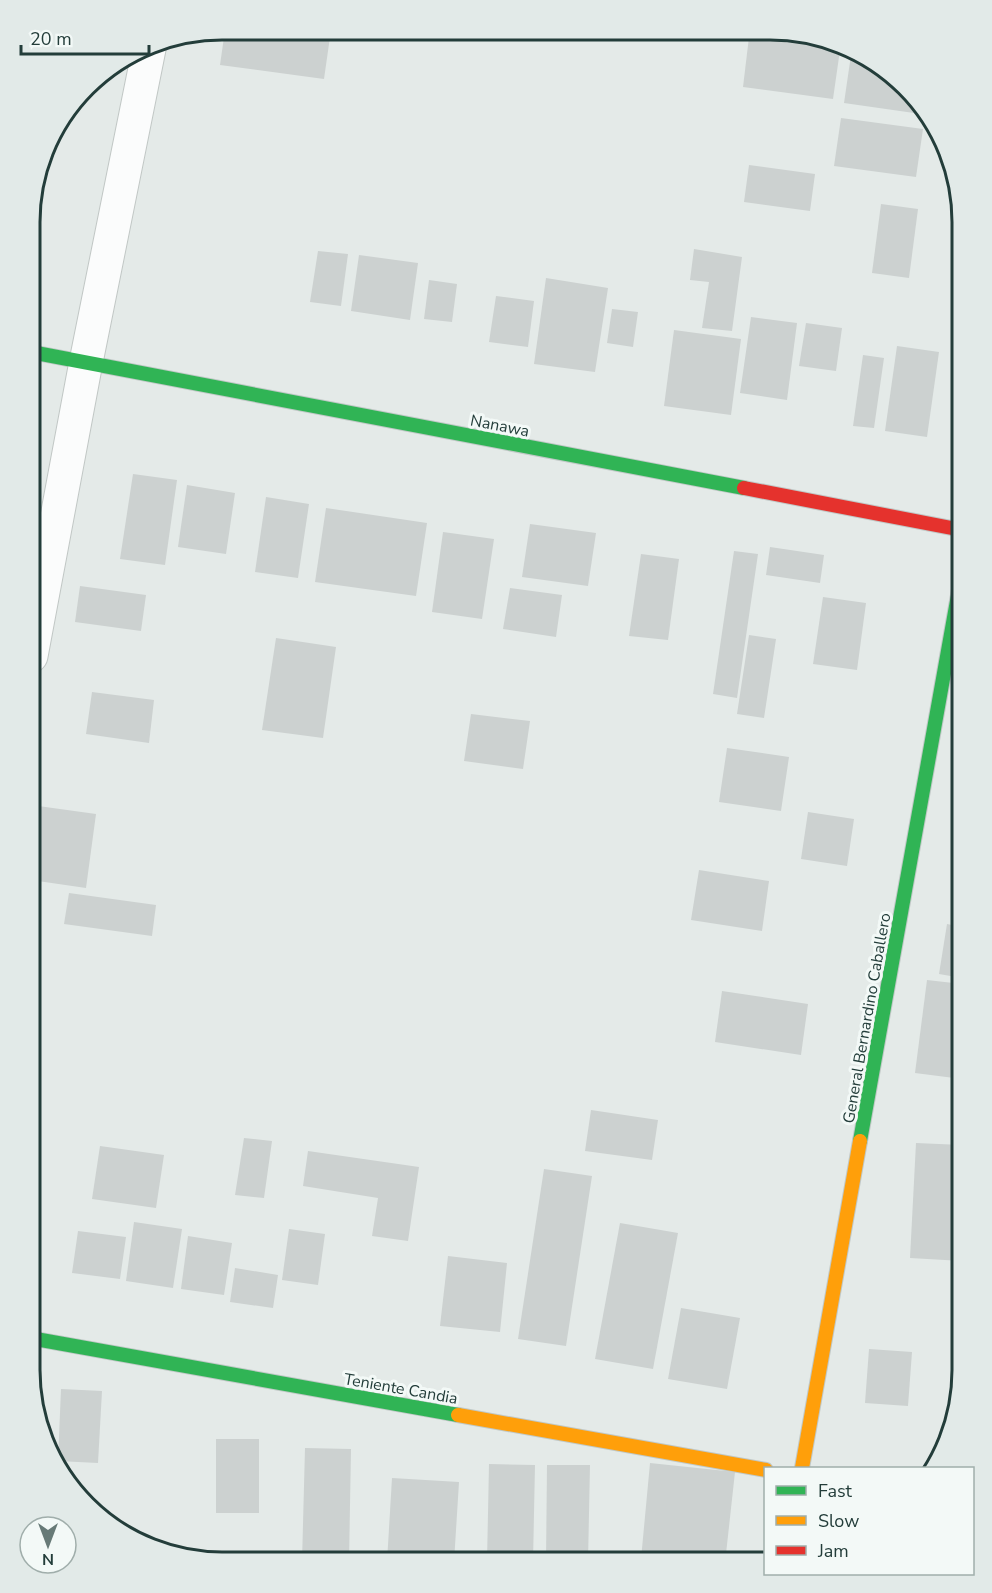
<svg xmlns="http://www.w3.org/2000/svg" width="992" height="1593" font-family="'Nunito Sans',sans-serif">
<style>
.building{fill:#ccd1d0}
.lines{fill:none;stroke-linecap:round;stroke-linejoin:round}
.street-casing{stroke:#c1c7c5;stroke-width:35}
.fast-casing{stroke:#c0c8c6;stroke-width:16}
.slow-casing{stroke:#c0c8c6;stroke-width:16}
.jam-casing{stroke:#c0c8c6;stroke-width:16}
.street{stroke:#fbfcfc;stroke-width:33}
.fast{stroke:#30b455;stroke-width:14}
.slow{stroke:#ff9f0a;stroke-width:14}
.jam{stroke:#e5322d;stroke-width:14}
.labels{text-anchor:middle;stroke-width:6;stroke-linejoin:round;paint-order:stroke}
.street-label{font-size:16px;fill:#233d3a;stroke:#f3f9f7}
.rim{fill:none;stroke:#233d3a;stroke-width:3}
</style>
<rect width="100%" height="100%" fill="#e4eae8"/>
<g class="building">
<path d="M 225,30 L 331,30 L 324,79 L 220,65 Z"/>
<path d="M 749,37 L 840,50 L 833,99 L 743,87 Z"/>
<path d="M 851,55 L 887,70 L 921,114 L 844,103 Z"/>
<path d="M 841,118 L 923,129 L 916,177 L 834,166 Z"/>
<path d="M 749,165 L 815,174 L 810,211 L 744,202 Z"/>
<path d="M 881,204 L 918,209 L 909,278 L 872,273 Z"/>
<path d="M 694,249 L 742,257 L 732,331 L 702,328 L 709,282 L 690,280 Z"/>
<path d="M 318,251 L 348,254 L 341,306 L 310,302 Z"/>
<path d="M 359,255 L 418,263 L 410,320 L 351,311 Z"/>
<path d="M 546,278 L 608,288 L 595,372 L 534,364 Z"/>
<path d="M 429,280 L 457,284 L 452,322 L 424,319 Z"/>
<path d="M 496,296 L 534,301 L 528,347 L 489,342 Z"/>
<path d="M 612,309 L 638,312 L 633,347 L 607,343 Z"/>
<path d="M 751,317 L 797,323 L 787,400 L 740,393 Z"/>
<path d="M 806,323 L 842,328 L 836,371 L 799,366 Z"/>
<path d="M 674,330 L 741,339 L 731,415 L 664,406 Z"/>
<path d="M 897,346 L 939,352 L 927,437 L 885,431 Z"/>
<path d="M 863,355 L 884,358 L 874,428 L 853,426 Z"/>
<path d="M 133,474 L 177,480 L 165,565 L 120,559 Z"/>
<path d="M 187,485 L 235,493 L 226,554 L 178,547 Z"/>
<path d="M 266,497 L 309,504 L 298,578 L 255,572 Z"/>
<path d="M 326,508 L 427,523 L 416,596 L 315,582 Z"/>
<path d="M 530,524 L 596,533 L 588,586 L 522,577 Z"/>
<path d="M 443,532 L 494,539 L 482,619 L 432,612 Z"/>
<path d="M 770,547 L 824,555 L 820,583 L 766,575 Z"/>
<path d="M 734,551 L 758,554 L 737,698 L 713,694 Z"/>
<path d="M 641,554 L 679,559 L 668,640 L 629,636 Z"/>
<path d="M 80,586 L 146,595 L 141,631 L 75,622 Z"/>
<path d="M 510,588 L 562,595 L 556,637 L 503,629 Z"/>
<path d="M 823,597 L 866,603 L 857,670 L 813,664 Z"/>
<path d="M 749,635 L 776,639 L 764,718 L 737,714 Z"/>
<path d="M 276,638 L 336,647 L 323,738 L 262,730 Z"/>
<path d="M 92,692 L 154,700 L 149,743 L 86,734 Z"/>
<path d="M 471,714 L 530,721 L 523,769 L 464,761 Z"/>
<path d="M 727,748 L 789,757 L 781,811 L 719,802 Z"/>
<path d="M 31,805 L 96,814 L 86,888 L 31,880 Z"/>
<path d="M 808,812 L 854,819 L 847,866 L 801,859 Z"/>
<path d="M 699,870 L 769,881 L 762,931 L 691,920 Z"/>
<path d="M 69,893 L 156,905 L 152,936 L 64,924 Z"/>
<path d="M 947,924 L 962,927 L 962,978 L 939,974 Z"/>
<path d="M 927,980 L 962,984 L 962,1079 L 915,1073 Z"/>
<path d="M 722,991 L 808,1004 L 801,1055 L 715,1042 Z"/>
<path d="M 591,1110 L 658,1120 L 652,1160 L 585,1151 Z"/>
<path d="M 244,1138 L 272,1141 L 264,1198 L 235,1195 Z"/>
<path d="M 916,1143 L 962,1145 L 962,1261 L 910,1258 Z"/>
<path d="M 100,1146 L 164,1155 L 156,1208 L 92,1199 Z"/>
<path d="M 308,1151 L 419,1167 L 408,1241 L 372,1236 L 378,1198 L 303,1186 Z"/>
<path d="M 544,1169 L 592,1176 L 566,1346 L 518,1339 Z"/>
<path d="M 134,1222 L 182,1229 L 173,1288 L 126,1281 Z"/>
<path d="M 620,1223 L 678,1233 L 653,1369 L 595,1359 Z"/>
<path d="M 289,1229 L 325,1234 L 318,1285 L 282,1280 Z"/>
<path d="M 78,1231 L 126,1237 L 120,1279 L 72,1273 Z"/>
<path d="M 188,1236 L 232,1243 L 224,1295 L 181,1289 Z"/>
<path d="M 448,1256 L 507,1263 L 500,1332 L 440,1326 Z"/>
<path d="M 235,1268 L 278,1275 L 273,1308 L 230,1302 Z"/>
<path d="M 681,1308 L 740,1318 L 727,1389 L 668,1379 Z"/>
<path d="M 869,1349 L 912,1352 L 908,1406 L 865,1403 Z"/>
<path d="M 61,1389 L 102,1391 L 98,1463 L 58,1461 Z"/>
<rect x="216" y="1439" width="43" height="74"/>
<path d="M 305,1448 L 351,1449 L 349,1562 L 302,1562 Z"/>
<path d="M 650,1463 L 735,1472 L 725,1563 L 676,1563 L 641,1559 Z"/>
<path d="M 489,1464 L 535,1465 L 533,1562 L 487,1562 Z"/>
<path d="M 547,1465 L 590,1465 L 588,1562 L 546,1562 Z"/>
<path d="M 392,1478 L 459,1482 L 454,1562 L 387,1562 Z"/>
</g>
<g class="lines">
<g class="street-casing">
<path id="street" d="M 31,656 L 86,362 L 150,44"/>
</g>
<g class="fast-casing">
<g id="fast">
<path d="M 31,352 L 744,488"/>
<path d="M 860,1141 L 962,573"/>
<path d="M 30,1338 L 458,1415"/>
</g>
</g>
<g class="slow-casing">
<g id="slow">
<path d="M 458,1415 L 766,1470"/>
<path d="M 802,1468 L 860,1141"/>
</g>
</g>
<g class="jam-casing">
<path id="jam" d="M 744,488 L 962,530"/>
</g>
<use href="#street" class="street"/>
<use href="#fast" class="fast"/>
<use href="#slow" class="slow"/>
<use href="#jam" class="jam"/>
</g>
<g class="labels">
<g class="street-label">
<text transform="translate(500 425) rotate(11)" y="6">Nanawa</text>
<text transform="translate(866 1018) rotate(-80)" y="6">General Bernardino Caballero</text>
<text transform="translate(401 1388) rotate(10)" y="6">Teniente Candia</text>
</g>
</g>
<path d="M0 0H992V1593H0ZM222 40H770A182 182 0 0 1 952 222V1370A182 182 0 0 1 770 1552H222A182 182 0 0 1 40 1370V222A182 182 0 0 1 222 40Z" fill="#e2eae8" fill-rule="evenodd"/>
<path class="rim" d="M222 40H770A182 182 0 0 1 952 222V1370A182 182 0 0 1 770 1552H222A182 182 0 0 1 40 1370V222A182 182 0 0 1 222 40Z"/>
<rect x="764" y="1467" width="210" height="108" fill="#f3f9f7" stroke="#a0aeab" stroke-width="1.5"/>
<rect x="776" y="1486" width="30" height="9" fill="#30b455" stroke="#a0aeab" stroke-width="1.5"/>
<text x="818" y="1497" font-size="18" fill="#233d3a">Fast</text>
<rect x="776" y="1516" width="30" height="9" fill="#ff9f0a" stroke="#a0aeab" stroke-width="1.5"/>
<text x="818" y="1527" font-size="18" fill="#233d3a">Slow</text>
<rect x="776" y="1546" width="30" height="9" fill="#e5322d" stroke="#a0aeab" stroke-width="1.5"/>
<text x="818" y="1557" font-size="18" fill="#233d3a">Jam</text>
<g transform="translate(48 1545) rotate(180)"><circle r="28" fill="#f3f9f7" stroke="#a0aeab" stroke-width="1.5"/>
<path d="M0-4.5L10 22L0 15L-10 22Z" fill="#677a77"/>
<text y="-9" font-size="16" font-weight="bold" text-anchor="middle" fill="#233d3a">N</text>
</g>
<path d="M21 45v9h128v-9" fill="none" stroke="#233d3a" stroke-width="3"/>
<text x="30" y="45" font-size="18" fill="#233d3a" stroke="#f3f9f7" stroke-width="4.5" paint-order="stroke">20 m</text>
</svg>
